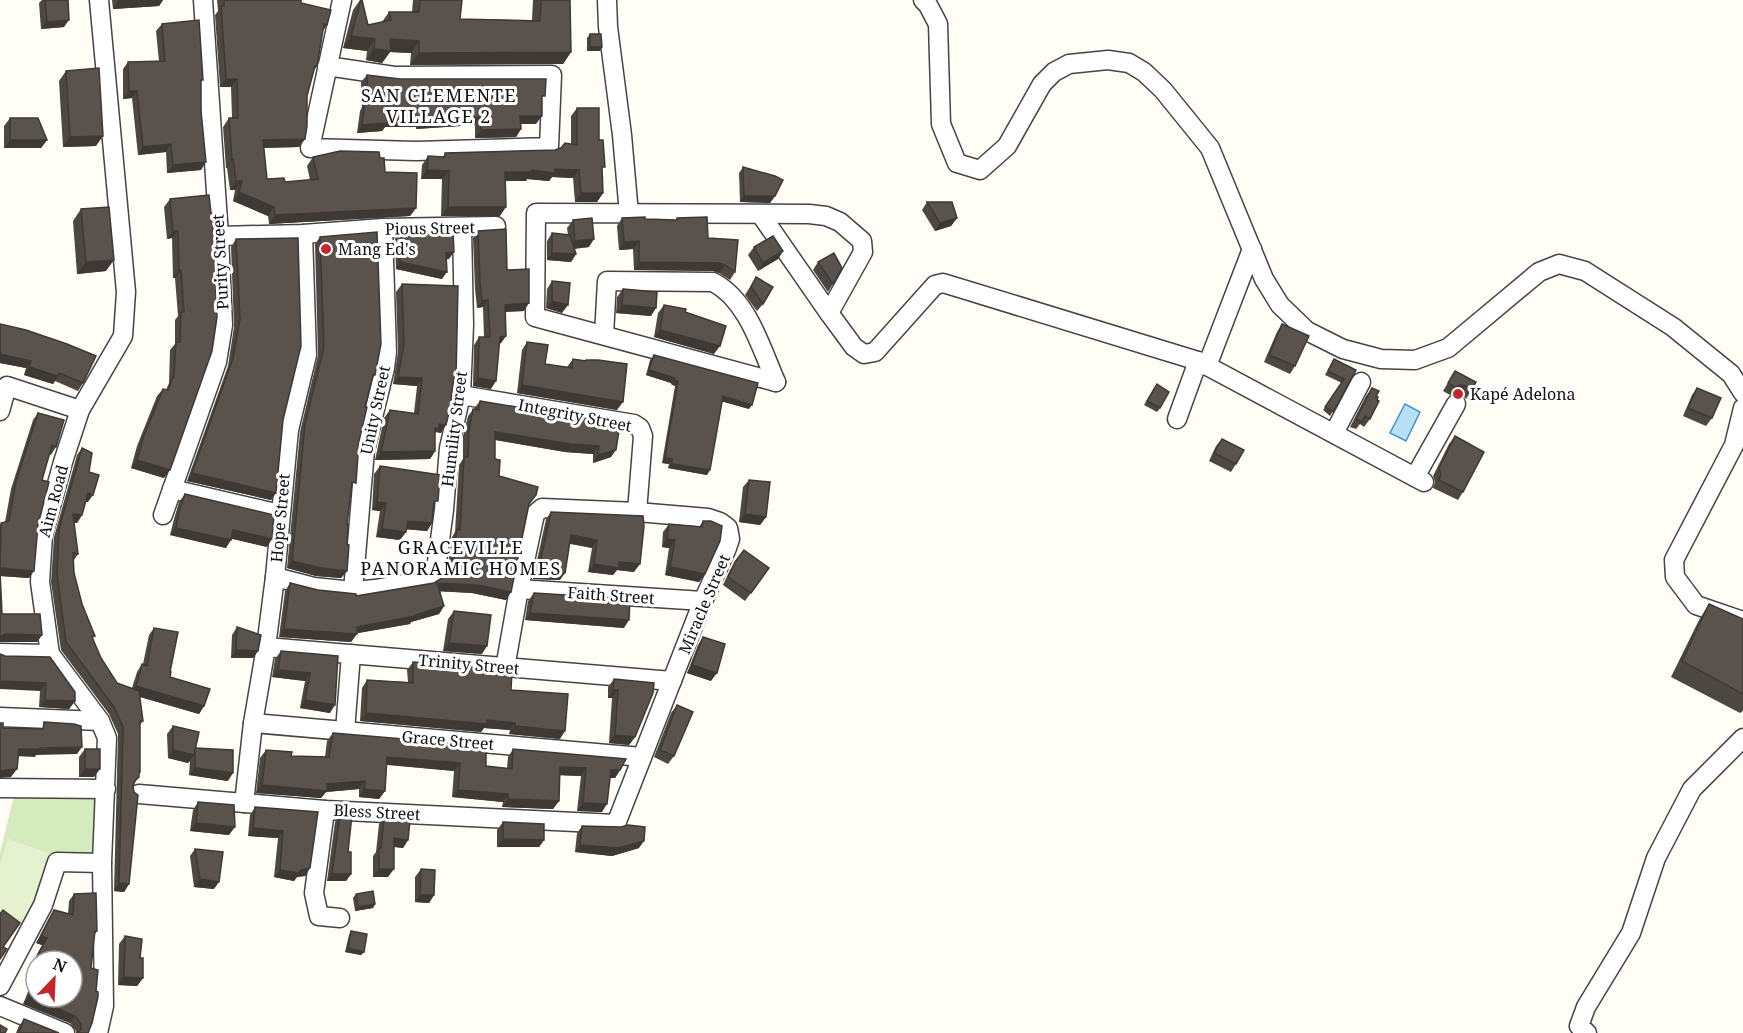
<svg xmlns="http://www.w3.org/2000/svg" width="1743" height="1033" font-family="'Noto Serif',serif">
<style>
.green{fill:#d5ebbd}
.pitch{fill:#e6f2cf}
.water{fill:#b9e0f7;stroke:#3f96cf;stroke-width:1.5}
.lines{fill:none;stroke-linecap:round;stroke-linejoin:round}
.minor-casing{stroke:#444;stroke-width:21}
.minor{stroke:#fff;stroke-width:18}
.wall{fill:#4d4742;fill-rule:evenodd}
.shaded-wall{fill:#3f3936}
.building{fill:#5a524d;stroke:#3f3936;stroke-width:1.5}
.poi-dot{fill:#c4262e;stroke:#fff;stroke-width:2}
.labels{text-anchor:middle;stroke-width:6;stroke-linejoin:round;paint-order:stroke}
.street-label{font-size:16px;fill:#111;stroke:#fff}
.poi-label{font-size:16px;fill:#111;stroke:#fff;text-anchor:start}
.neighbourhood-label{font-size:18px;letter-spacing:1.5px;fill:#111;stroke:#fff}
</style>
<rect width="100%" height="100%" fill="#fffdf5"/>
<path class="green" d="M 98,793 L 93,856 L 53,856 L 27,929 L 0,916 L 0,853 L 14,795 Z"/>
<path class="pitch" d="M 8,839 L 49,853 L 26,921 L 0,912 L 0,864 Z"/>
<path class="water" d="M 1405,404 L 1420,412 L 1406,441 L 1390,433 Z"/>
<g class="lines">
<g class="minor-casing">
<g id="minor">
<path d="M 607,0 L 608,27 L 622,135 L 629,214"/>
<path d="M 923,0 L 928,5 L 938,24 L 941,124 L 957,163 L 980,170 L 1007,146 L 1042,84 L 1054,72 L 1069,64 L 1108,60 L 1129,63 L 1144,72 L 1163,90 L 1210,148 L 1264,279 L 1280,305 L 1307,331 L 1343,349 L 1381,359 L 1415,360 L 1448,348 L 1539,272 L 1559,264 L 1585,271 L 1673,327 L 1731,374 L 1743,393"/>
<path d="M 327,66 L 394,76 L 552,75 L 549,147 L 416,151 L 310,148 L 342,0"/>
<path d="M 761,215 L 829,313 L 854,347 L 864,354 L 875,352 L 935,285 L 943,283 L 1198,361 L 1424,482"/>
<path d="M 219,236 L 303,234 L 383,228 L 496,226"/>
<path d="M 604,335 L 607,281 L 713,282 C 748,300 761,348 776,382"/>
<path d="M 1207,366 L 1252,249"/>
<path d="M 776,382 L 535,317 L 536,213 L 809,214 L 826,216 L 840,222 L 862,241 L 863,252 L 829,313"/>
<path d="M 461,395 L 634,424 L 640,428 L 643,436 L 637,512"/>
<path d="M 1743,408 L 1734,445 L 1674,560 L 1675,577 L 1696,605 L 1743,621"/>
<path d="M 0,411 L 7,386 L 80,410"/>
<path d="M 1177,419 L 1198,361"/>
<path d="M 1334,433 L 1361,382"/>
<path d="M 1415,477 L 1456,404"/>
<path d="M 172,489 L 280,514"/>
<path d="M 163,515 L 217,362 L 223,325 L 219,236 L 203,0"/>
<path d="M 275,577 L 314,587 L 353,591 L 375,589 L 427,580 L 434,574 L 437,562 L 444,510 L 449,448 L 461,395 L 464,325 L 462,228"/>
<path d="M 519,589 L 703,601"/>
<path d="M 353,591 L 365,450 L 385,368 L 387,352 L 383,228"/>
<path d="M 266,647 L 672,681"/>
<path d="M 0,653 L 50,654"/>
<path d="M 0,717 L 100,721"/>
<path d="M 253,723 L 642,757"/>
<path d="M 345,731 L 351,654"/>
<path d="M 0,788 L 106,789"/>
<path d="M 139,794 L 325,810 L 616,824 L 703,601 L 727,548 L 730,539 L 728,528 L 720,522 L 708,518 L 637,512 L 542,508 L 535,514 L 519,589 L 505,668"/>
<path d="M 244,803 L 253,723 L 266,647 L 275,577 L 289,430 L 307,355 L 303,234"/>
<path d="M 325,810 L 314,893 L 319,916 L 340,918"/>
<path d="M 0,986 L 43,905 L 57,862 L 102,863"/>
<path d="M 0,1006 L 65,1033"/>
<path d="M 98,1033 L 104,1006 L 102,863 L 107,738 L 100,721 L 50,654 L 40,582 L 43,535 L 63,462 L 80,410 L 123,336 L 126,292 L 99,0"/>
<path d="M 1587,1033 L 1579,1026 L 1586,1007 L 1631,933 L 1656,858 L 1692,789 L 1743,738"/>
</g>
</g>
<use href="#minor" class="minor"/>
</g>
<g class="wall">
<path d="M 42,0 L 68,0 L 64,27 L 41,29 L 39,3 Z"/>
<path d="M 112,0 L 163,0 L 159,6 L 113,9 Z"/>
<path d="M 217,0 L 301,0 L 301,3 L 327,25 L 323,31 L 317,66 L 313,72 L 307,96 L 305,139 L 299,147 L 264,148 L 267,179 L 285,182 L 310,180 L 307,166 L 313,157 L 380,158 L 385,172 L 416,208 L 410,216 L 269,224 L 268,216 L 233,201 L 235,190 L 230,190 L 227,168 L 226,168 L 223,127 L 229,118 L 232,118 L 231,87 L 220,87 L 215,15 L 218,11 Z"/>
<path d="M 360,0 L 362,0 L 368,25 L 382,22 L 389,12 L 412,12 L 413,0 L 462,0 L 460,19 L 532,20 L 533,0 L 570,0 L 571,52 L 563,64 L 410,65 L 411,53 L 390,52 L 382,63 L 366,60 L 367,51 L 343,48 L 353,10 Z"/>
<path d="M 162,24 L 201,84 L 201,170 L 167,173 L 166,152 L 138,155 L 132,98 L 123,99 L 123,69 L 128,62 L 159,61 L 156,31 Z"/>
<path d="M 590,34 L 602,47 L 600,51 L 587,51 L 587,38 Z"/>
<path d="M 66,71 L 96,146 L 63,147 L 59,81 Z"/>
<path d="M 367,75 L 542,101 L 536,124 L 521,124 L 521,129 L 516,137 L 475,138 L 475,125 L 416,129 L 416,127 L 385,127 L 382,131 L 357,133 L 360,111 L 362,107 L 361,82 Z"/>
<path d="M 577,108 L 599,140 L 603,193 L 597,202 L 575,202 L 573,178 L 552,177 L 549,181 L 527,179 L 526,181 L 505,181 L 500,216 L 441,216 L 442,179 L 421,179 L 422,165 L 428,156 L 443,157 L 445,153 L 555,150 L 571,144 L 571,116 Z"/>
<path d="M 10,118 L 47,140 L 41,148 L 4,148 L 4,126 Z"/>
<path d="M 743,167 L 775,196 L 770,203 L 740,202 L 739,173 Z"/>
<path d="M 209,195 L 164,478 L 131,468 L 137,446 L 157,396 L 163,389 L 166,390 L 169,383 L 170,350 L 175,344 L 175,320 L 178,316 L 175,278 L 173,278 L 172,238 L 167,239 L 164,207 L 170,199 Z"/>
<path d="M 927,202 L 957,218 L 951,226 L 935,231 L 922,210 Z"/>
<path d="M 81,209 L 106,271 L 77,274 L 73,221 Z"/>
<path d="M 622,218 L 676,220 L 677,218 L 708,238 L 735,272 L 730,280 L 719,273 L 713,271 L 634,270 L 633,249 L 619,250 L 617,226 Z"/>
<path d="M 573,220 L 589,247 L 574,249 L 576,254 L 571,262 L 547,260 L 547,241 L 552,233 L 568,235 L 567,228 Z"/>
<path d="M 478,231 L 507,270 L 524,311 L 505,312 L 506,336 L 501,343 L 499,344 L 491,389 L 473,386 L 474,345 L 479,337 L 484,337 L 483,307 L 477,308 L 475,289 L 473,238 Z"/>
<path d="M 400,232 L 449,259 L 446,259 L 442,279 L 396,269 L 395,239 Z"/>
<path d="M 320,237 L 375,375 L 371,380 L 359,441 L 351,489 L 347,524 L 347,571 L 341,578 L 316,576 L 287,568 L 300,432 L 318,355 L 315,244 Z"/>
<path d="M 236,239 L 283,420 L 276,493 L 271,500 L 187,481 L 228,366 L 234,327 L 231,247 Z"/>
<path d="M 754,247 L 783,251 L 778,259 L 758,271 L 748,255 Z"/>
<path d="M 818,262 L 833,284 L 828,292 L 813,270 Z"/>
<path d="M 756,277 L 763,304 L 757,311 L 745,295 Z"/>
<path d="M 552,281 L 562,313 L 546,308 L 547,289 Z"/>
<path d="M 402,284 L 456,378 L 453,381 L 441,433 L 436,432 L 435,434 L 435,451 L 430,459 L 375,460 L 384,418 L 390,410 L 414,413 L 417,386 L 393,384 L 398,352 L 396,292 Z"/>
<path d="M 623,289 L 651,316 L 616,313 L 617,297 Z"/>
<path d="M 664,305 L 714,354 L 654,337 L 658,313 Z"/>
<path d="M 0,324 L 83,383 L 78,391 L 55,381 L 53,384 L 24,375 L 26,368 L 0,363 Z"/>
<path d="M 1282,324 L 1295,366 L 1290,374 L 1264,362 L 1277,332 Z"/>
<path d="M 527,342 L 545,364 L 567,367 L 573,359 L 585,361 L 586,360 L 617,410 L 517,393 L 522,350 Z"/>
<path d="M 654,355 L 749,409 L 722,401 L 707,475 L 668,468 L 669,464 L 662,463 L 675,386 L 671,384 L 671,383 L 646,375 L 650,360 Z"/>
<path d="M 1334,359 L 1356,370 L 1330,416 L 1323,410 L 1342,383 L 1325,375 Z"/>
<path d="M 1455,371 L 1471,391 L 1466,399 L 1461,394 L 1455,393 L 1450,395 L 1443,391 Z"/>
<path d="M 1154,388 L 1160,408 L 1157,412 L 1144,405 Z"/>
<path d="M 1372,388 L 1376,396 L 1370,419 L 1364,427 L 1360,424 L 1356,429 L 1350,427 L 1366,396 Z"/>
<path d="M 1697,388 L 1712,418 L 1706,426 L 1683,416 L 1692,395 Z"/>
<path d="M 480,401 L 620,424 L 611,457 L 593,463 L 593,454 L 565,452 L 495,440 L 495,459 L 499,476 L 529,505 L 511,592 L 506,600 L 472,593 L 440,591 L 444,606 L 439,614 L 411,622 L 410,624 L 357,633 L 351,642 L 279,637 L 285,591 L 290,583 L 318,590 L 356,596 L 434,583 L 445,576 L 448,565 L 452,537 L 455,532 L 459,465 L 463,459 L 463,436 L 468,416 Z"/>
<path d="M 38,413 L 56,447 L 51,455 L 49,454 L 42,480 L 38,525 L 29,578 L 0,576 L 2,614 L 42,635 L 37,642 L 0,642 L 0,525 L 5,522 L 11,489 L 33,420 Z"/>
<path d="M 1455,436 L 1463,492 L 1458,500 L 1433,488 L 1435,482 L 1433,476 L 1449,444 Z"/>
<path d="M 1222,439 L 1236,464 L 1231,472 L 1209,461 L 1216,446 Z"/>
<path d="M 82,448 L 89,472 L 88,502 L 86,502 L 82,515 L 77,523 L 74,522 L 78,554 L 74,560 L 74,573 L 82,604 L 93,640 L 101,658 L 117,683 L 132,688 L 137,672 L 142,664 L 143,664 L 149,635 L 154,628 L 170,672 L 170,677 L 204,706 L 199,714 L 140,697 L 143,721 L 140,725 L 140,772 L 133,786 L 129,884 L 124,892 L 114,891 L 118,734 L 109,714 L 61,650 L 51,582 L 54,537 L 77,455 Z"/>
<path d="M 380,466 L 434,507 L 432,523 L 427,531 L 406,529 L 406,532 L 400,540 L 376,537 L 380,511 L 372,510 L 374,474 Z"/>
<path d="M 749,480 L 766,517 L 760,525 L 739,522 L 743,487 Z"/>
<path d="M 185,494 L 267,547 L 231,538 L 226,548 L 170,535 L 174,519 L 179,502 Z"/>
<path d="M 551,512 L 643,516 L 634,572 L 617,570 L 613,575 L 588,572 L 592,548 L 569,543 L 560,580 L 533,579 L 546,519 Z"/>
<path d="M 703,521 L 705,574 L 699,582 L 665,575 L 669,548 L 662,547 L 663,532 L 669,524 L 699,527 Z"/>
<path d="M 744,550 L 769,568 L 745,601 L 723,585 L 730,570 Z"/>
<path d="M 534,593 L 624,628 L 525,620 L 528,601 Z"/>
<path d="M 1709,604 L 1743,619 L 1743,711 L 1740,713 L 1671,677 L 1699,620 Z"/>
<path d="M 454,611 L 482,654 L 443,651 L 448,619 Z"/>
<path d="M 237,627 L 258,651 L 253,658 L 231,658 L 232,635 Z"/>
<path d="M 703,637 L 711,681 L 687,673 L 698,645 Z"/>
<path d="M 281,651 L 338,656 L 330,713 L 300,708 L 305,681 L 272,677 L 275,659 Z"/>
<path d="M 0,654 L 75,701 L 69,709 L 39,707 L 40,691 Z"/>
<path d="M 413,662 L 511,690 L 560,739 L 509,734 L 510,730 L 484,728 L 481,732 L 360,721 L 362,688 L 367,680 L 408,682 L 407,670 Z"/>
<path d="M 614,679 L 635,737 L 629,745 L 609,743 L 612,698 L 608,698 L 608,687 Z"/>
<path d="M 677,705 L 674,756 L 668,764 L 654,757 L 671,713 Z"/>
<path d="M 173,726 L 228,781 L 189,775 L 190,761 L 188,763 L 168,758 L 167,734 Z"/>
<path d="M 333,733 L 486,766 L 507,768 L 508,757 L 513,749 L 620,770 L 615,778 L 610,778 L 602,812 L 577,811 L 581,776 L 559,775 L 559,801 L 553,809 L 502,807 L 503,802 L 452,797 L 454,771 L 387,765 L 385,791 L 379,799 L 359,797 L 359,789 L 326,792 L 321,798 L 256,793 L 260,758 L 266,750 L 291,756 L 325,757 L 327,741 Z"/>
<path d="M 85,749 L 94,777 L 79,777 L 79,757 Z"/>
<path d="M 198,802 L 229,835 L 190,831 L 193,810 Z"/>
<path d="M 255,807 L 318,812 L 310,868 L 305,876 L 297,877 L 294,881 L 274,877 L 278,838 L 248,836 L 250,815 Z"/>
<path d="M 340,814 L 351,874 L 346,881 L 327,881 L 335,822 Z"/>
<path d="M 384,816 L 397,819 L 408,840 L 403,848 L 394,847 L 388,877 L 373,877 L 373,856 L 376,852 L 379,824 Z"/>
<path d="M 503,822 L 544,840 L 539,847 L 497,847 L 497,830 Z"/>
<path d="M 582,826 L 639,848 L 612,856 L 575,852 L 577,833 Z"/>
<path d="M 195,849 L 214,889 L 194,887 L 190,856 Z"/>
<path d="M 421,869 L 434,895 L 429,903 L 415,902 L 415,877 Z"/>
<path d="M 74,894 L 97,931 L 94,935 L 91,968 L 88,1033 L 76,1033 L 76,1031 L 70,1023 L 23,1004 L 34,977 L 27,973 L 42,945 L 36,943 L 49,918 L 54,910 L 68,914 L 69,901 ZM 36,961 L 72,961 L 36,997 Z"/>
<path d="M 356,894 L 375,904 L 373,908 L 355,911 L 353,898 Z"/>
<path d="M 351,931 L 364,952 L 361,955 L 345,952 L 349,935 Z"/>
<path d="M 125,936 L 140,958 L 143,978 L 137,986 L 118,985 L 119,944 Z"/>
<path d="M 24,1019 L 59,1033 L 16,1033 L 19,1026 Z"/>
</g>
<g class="shaded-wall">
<path d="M 119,0 L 163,0 L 159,6 L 113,9 Z"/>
<path d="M 69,20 L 64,27 L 41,29 L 47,22 Z"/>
<path d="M 351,36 L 375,39 L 367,51 L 343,48 Z"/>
<path d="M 390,39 L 419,41 L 411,53 L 390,52 L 382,63 L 366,60 L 374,49 Z"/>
<path d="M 590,47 L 602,47 L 600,51 L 587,51 Z"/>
<path d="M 571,52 L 563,64 L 410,65 L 419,53 Z"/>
<path d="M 226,79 L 237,79 L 231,87 L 220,87 Z"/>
<path d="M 129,91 L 137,91 L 132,98 L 123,99 Z"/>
<path d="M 520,116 L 542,116 L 536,124 L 515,124 Z"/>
<path d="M 480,117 L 475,125 L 416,129 L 421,121 Z"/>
<path d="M 421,119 L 416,127 L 385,127 L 382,131 L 357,133 L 362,125 L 387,120 Z"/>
<path d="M 521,129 L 516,137 L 475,138 L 481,130 Z"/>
<path d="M 103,136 L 96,146 L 63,147 L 70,137 Z"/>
<path d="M 305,139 L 299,147 L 257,148 L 263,140 Z"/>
<path d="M 10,140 L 47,140 L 41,148 L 4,148 Z"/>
<path d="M 171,144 L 166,152 L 138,155 L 143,147 Z"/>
<path d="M 232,159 L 233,159 L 227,168 L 226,168 Z"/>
<path d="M 206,162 L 201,170 L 167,173 L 173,165 Z"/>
<path d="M 555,169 L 579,170 L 573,178 L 552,177 L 549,181 L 527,179 L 526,181 L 499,181 L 505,172 Z"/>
<path d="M 427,170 L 449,171 L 442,179 L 421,179 Z"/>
<path d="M 236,181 L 242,181 L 235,190 L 230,190 Z"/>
<path d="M 239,192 L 274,207 L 268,216 L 233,201 Z"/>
<path d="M 581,193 L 603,193 L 597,202 L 575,202 Z"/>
<path d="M 744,196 L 775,196 L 770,203 L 740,202 Z"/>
<path d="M 448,207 L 506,207 L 500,216 L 441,216 Z"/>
<path d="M 416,208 L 410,216 L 269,224 L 275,215 Z"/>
<path d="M 957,218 L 951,226 L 935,231 L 940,223 Z"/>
<path d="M 173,231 L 178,231 L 172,238 L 167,239 Z"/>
<path d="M 594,239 L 589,247 L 570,249 L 575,241 Z"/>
<path d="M 639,241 L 633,249 L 619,250 L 624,242 Z"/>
<path d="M 783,251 L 778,259 L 758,271 L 763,263 Z"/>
<path d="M 454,252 L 449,259 L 441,260 L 446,253 Z"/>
<path d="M 552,253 L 576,254 L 571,262 L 547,260 Z"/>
<path d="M 114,260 L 106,271 L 77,274 L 86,262 Z"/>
<path d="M 400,262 L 447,272 L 442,279 L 396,269 Z"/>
<path d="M 639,262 L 719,263 L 725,265 L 719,273 L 713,271 L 634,270 Z"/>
<path d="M 179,270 L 181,270 L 175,278 L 173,278 Z"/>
<path d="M 488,300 L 483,307 L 477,308 L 482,301 Z"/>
<path d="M 552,301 L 568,305 L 562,313 L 546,308 Z"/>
<path d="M 529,303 L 524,311 L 500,312 L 505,305 Z"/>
<path d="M 622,305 L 656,308 L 651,316 L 616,313 Z"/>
<path d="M 660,330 L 720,346 L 714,354 L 654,337 Z"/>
<path d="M 506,336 L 501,343 L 495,344 L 500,337 Z"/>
<path d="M 0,354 L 31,361 L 26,368 L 0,363 Z"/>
<path d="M 29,367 L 58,376 L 53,384 L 24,375 Z"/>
<path d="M 649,370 L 675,378 L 671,383 L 646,375 Z"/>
<path d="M 398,377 L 422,378 L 417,386 L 393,384 Z"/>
<path d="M 478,378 L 496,381 L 491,389 L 473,386 Z"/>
<path d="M 674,380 L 678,381 L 675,386 L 671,384 Z"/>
<path d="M 522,385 L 623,402 L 617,410 L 517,393 Z"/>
<path d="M 1461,385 L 1466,386 L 1461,394 L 1455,393 L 1450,395 L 1455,387 Z"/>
<path d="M 723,396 L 752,405 L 749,409 L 720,401 Z"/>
<path d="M 439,424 L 446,425 L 441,433 L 436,432 L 433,436 L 435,428 Z"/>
<path d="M 495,432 L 599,446 L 593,454 L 565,452 L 490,439 Z"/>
<path d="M 616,450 L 611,457 L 593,463 L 598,455 Z"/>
<path d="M 435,451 L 430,459 L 375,460 L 381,452 Z"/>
<path d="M 665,458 L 672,459 L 669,464 L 662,463 Z"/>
<path d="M 137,460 L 170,470 L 164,478 L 131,468 Z"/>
<path d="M 672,464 L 710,470 L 707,475 L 668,468 Z"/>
<path d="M 192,473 L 276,493 L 271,500 L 187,481 Z"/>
<path d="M 88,493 L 93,495 L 88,502 L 83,501 Z"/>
<path d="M 377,502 L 386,503 L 380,511 L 372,510 Z"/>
<path d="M 73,514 L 82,515 L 77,523 L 68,522 Z"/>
<path d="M 745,514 L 766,517 L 760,525 L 739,522 Z"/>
<path d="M 408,521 L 432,523 L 427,531 L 402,529 Z"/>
<path d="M 176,528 L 231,540 L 226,548 L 170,535 Z"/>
<path d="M 382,529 L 406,532 L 400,540 L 376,537 Z"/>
<path d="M 233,530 L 272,539 L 267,547 L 228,538 Z"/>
<path d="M 571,535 L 597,540 L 592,548 L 565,543 Z"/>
<path d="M 667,539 L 675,540 L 669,548 L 662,547 Z"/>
<path d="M 292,561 L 347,571 L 341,578 L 316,576 L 287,568 Z"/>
<path d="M 619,562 L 640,564 L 634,572 L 617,570 L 613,575 L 588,572 L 594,564 Z"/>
<path d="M 670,567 L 705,574 L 699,582 L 665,575 Z"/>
<path d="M 0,568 L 34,571 L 29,578 L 0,576 Z"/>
<path d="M 538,571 L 565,573 L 560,580 L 533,579 Z"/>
<path d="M 437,583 L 478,585 L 511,592 L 506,600 L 472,593 L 432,591 Z"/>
<path d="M 444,606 L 439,614 L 411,622 L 410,624 L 353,634 L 357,634 L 351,642 L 279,637 L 284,629 L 357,627 L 415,615 Z"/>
<path d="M 530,613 L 629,620 L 624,628 L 525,620 Z"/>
<path d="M 5,634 L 42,635 L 37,642 L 0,642 L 0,637 Z"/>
<path d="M 449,643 L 487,646 L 482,654 L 443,651 Z"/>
<path d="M 236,650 L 258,651 L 253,658 L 231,658 Z"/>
<path d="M 692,665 L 717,673 L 711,681 L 687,673 Z"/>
<path d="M 278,670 L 310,673 L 305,681 L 272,677 Z"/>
<path d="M 0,681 L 46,683 L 40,691 L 0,689 Z"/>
<path d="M 136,686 L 204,706 L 199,714 L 130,694 Z"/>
<path d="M 613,690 L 618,690 L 612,698 L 608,698 Z"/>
<path d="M 45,700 L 75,701 L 69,709 L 39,707 Z"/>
<path d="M 305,700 L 335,705 L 330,713 L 300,708 Z"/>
<path d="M 366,713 L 487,720 L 515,723 L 510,730 L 484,728 L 481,732 L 360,721 Z"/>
<path d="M 515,726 L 565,731 L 560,739 L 509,734 Z"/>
<path d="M 615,735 L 635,737 L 629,745 L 609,743 Z"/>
<path d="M 82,747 L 77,754 L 36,755 L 35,757 L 14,756 L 19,749 Z"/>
<path d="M 173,750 L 194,755 L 188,763 L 168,758 Z"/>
<path d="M 387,757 L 460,763 L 454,771 L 382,764 Z"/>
<path d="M 560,767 L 586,768 L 581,776 L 554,775 Z"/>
<path d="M 195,768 L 233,773 L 228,781 L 189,775 Z"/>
<path d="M 17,769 L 11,777 L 0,778 L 0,771 Z"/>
<path d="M 85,769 L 100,769 L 94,777 L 79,777 Z"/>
<path d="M 611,770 L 620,770 L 615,778 L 605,778 Z"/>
<path d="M 365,781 L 359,789 L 326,792 L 321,798 L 256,793 L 262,785 L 327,784 Z"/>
<path d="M 364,789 L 385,791 L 379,799 L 359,797 Z"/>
<path d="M 458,790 L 508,794 L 503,802 L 452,797 Z"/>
<path d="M 508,799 L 559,801 L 553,809 L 502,807 Z"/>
<path d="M 583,803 L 607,804 L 602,812 L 577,811 Z"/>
<path d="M 196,823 L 235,827 L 229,835 L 190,831 Z"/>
<path d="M 253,828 L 283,831 L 278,838 L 248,836 Z"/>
<path d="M 394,838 L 408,840 L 403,848 L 388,846 Z"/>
<path d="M 503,839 L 544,840 L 539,847 L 497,847 Z"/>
<path d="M 644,841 L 639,848 L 612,856 L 575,852 L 580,845 Z"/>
<path d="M 310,868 L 305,876 L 297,877 L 294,881 L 274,877 L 280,870 L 301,870 Z"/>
<path d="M 379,869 L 394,869 L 388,877 L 373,877 Z"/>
<path d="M 332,874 L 351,874 L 346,881 L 327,881 Z"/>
<path d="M 200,879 L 219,882 L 214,889 L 194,887 Z"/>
<path d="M 119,883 L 129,884 L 124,892 L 114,891 Z"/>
<path d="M 420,895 L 434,895 L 429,903 L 415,902 Z"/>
<path d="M 375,904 L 373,908 L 355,911 L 358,907 Z"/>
<path d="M 41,936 L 47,938 L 42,945 L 36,943 Z"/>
<path d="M 348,948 L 364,952 L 361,955 L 345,952 Z"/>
<path d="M 124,977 L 143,978 L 137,986 L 118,985 Z"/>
<path d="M 29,996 L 75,1016 L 70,1023 L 23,1004 Z"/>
</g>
<g class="building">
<path d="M 45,0 L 68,0 L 69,20 L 47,22 Z"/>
<path d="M 224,0 L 301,0 L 301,3 L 331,10 L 327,25 L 324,24 L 317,66 L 315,66 L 307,96 L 307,126 L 305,139 L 263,140 L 267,179 L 284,178 L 285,182 L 318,179 L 313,157 L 340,151 L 379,152 L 380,158 L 384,158 L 385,172 L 417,173 L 416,208 L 275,215 L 274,207 L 239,192 L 242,181 L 236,181 L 233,159 L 232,159 L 229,118 L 238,118 L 237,79 L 226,79 L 221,6 L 224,6 Z"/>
<path d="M 361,0 L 362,0 L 368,25 L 391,20 L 389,12 L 419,12 L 420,0 L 462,0 L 460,19 L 540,21 L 541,0 L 570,0 L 571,52 L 419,53 L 419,41 L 390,39 L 391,51 L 374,49 L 375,39 L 351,36 Z"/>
<path d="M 199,20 L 203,80 L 201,80 L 201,111 L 206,162 L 173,165 L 171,144 L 143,147 L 137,91 L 129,91 L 128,62 L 165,61 L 162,24 Z"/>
<path d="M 590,34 L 601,34 L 602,47 L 590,47 Z"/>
<path d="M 99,68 L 103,136 L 70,137 L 66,71 Z"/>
<path d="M 367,75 L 400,79 L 546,79 L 545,96 L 542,96 L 542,116 L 520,116 L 521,129 L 481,130 L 480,117 L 421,121 L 421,119 L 387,120 L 388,123 L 362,125 L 365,103 L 368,104 Z"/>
<path d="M 577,108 L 599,108 L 599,140 L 603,140 L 605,167 L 602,167 L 603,193 L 581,193 L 579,170 L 555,169 L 555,173 L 532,170 L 532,172 L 505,172 L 506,207 L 448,207 L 449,171 L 427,170 L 428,156 L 445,157 L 445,153 L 555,150 L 561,148 L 565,143 L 577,145 Z"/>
<path d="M 10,118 L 38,118 L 47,140 L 10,140 Z"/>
<path d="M 743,167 L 775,176 L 783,180 L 775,196 L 744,196 Z"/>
<path d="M 209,195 L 211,213 L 212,213 L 213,229 L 217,317 L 212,351 L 170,470 L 137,460 L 143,438 L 163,389 L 168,390 L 174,375 L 176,342 L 180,342 L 181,312 L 184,312 L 181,270 L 179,270 L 178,231 L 173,231 L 170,199 Z"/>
<path d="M 927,202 L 952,202 L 957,218 L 940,223 Z"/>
<path d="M 109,207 L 114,260 L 86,262 L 81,209 Z"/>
<path d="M 645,217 L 645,219 L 677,220 L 677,218 L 707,217 L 708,238 L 738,240 L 735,272 L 725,265 L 719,263 L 639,262 L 639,241 L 624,242 L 622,218 Z"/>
<path d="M 592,218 L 594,239 L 575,241 L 573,220 Z"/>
<path d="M 506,229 L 507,270 L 529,269 L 529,303 L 505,305 L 506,336 L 500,337 L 496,381 L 478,378 L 479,337 L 490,337 L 488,300 L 482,301 L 480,282 L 478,231 Z"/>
<path d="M 453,231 L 454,252 L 446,253 L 447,272 L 400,262 L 400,232 Z"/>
<path d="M 377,232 L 381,344 L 375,375 L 373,375 L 365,407 L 367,407 L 359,441 L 356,483 L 352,482 L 347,524 L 348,524 L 347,544 L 349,545 L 347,571 L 321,568 L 292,561 L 305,424 L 324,347 L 320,237 Z"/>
<path d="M 552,233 L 570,235 L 576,254 L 552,253 Z"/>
<path d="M 773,236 L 783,251 L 763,263 L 754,247 Z"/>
<path d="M 298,238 L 301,346 L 283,420 L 276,493 L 192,473 L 233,358 L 240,319 L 236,239 Z"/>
<path d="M 834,253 L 842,268 L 833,284 L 818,262 Z"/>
<path d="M 756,277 L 773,287 L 763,304 L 751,287 Z"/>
<path d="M 552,281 L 570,283 L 568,305 L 552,301 Z"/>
<path d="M 402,284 L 458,286 L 456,378 L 454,378 L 452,391 L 451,405 L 446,425 L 439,424 L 439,429 L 435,428 L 435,451 L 381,452 L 390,410 L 418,414 L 422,378 L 398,377 L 404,344 Z"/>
<path d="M 623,289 L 657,292 L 656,308 L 622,305 Z"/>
<path d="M 664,305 L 686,309 L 685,312 L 726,326 L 720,346 L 660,330 Z"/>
<path d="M 0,324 L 26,330 L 67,344 L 96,356 L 83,383 L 59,373 L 58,376 L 29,367 L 31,361 L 0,354 Z"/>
<path d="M 1282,324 L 1309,336 L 1295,366 L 1269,355 Z"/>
<path d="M 527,342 L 548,345 L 545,364 L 572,368 L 573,359 L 586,361 L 586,360 L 598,360 L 627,364 L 623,402 L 522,385 Z"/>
<path d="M 654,355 L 758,383 L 752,405 L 723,396 L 710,470 L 672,464 L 672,459 L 665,458 L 678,381 L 674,380 L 675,378 L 649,370 Z"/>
<path d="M 1334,359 L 1356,370 L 1333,412 L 1325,407 L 1344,379 L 1328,371 Z"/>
<path d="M 1455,371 L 1476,382 L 1471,391 L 1466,386 L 1461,385 L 1455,387 L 1448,383 Z"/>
<path d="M 1157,384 L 1169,392 L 1160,408 L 1147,401 Z"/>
<path d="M 1372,388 L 1379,391 L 1376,396 L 1378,397 L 1377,400 L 1379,401 L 1370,419 L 1365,416 L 1362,422 L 1356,419 Z"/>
<path d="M 1697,388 L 1721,398 L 1712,418 L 1688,408 Z"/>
<path d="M 480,401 L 620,424 L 616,450 L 598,455 L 599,446 L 571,444 L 495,432 L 495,459 L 500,460 L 499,476 L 538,487 L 536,495 L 529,504 L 511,592 L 478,585 L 437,583 L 444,606 L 415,615 L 415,616 L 357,627 L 357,634 L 284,629 L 290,583 L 318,590 L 356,594 L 356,596 L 434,583 L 447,575 L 450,569 L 453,557 L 457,529 L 460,530 L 464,457 L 468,457 L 469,429 L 473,409 L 479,410 Z"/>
<path d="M 38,413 L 64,420 L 56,447 L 52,445 L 42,480 L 49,482 L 38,525 L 34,571 L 0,568 L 1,523 L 9,521 L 16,481 Z"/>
<path d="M 1455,436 L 1484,452 L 1463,492 L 1439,480 L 1441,474 L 1439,468 Z"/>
<path d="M 1222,439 L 1244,450 L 1236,464 L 1214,453 Z"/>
<path d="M 82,448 L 92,453 L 89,472 L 99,475 L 93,495 L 88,493 L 82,515 L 73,514 L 78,554 L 73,553 L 74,573 L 82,604 L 95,636 L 92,637 L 101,658 L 117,683 L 139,691 L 143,721 L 140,721 L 140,772 L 139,772 L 139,777 L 135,781 L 133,786 L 134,792 L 138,795 L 129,884 L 119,883 L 123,727 L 114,707 L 66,642 L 57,574 L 59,529 Z"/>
<path d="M 380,466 L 440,475 L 438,501 L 434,501 L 432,523 L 408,521 L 406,532 L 382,529 L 386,503 L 377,502 Z"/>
<path d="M 749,480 L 770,482 L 766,517 L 745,514 Z"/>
<path d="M 185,494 L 274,515 L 272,539 L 233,530 L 231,540 L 176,528 L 179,511 Z"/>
<path d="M 551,512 L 643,516 L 644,526 L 640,564 L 619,562 L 619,568 L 594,564 L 597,540 L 571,535 L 565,573 L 538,571 Z"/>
<path d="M 703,521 L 711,521 L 722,526 L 720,541 L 705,574 L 670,567 L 675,540 L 667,539 L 669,524 L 702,527 Z"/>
<path d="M 744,550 L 769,568 L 751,593 L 728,577 L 735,562 Z"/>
<path d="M 0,571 L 2,614 L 40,614 L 42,635 L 5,634 L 0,637 Z"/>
<path d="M 534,593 L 630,599 L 629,620 L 530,613 Z"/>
<path d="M 1709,604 L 1743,619 L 1743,694 L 1682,661 Z"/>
<path d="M 454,611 L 491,615 L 487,646 L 449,643 Z"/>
<path d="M 237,627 L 261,635 L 258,651 L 236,650 Z"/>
<path d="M 154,628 L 178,632 L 170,672 L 171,672 L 170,677 L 210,689 L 204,706 L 136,686 L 142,664 L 147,666 Z"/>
<path d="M 703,637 L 725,644 L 717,673 L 692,665 Z"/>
<path d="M 281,651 L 338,656 L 335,705 L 305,700 L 310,673 L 278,670 Z"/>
<path d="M 0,654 L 5,656 L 50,657 L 75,692 L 75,701 L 45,700 L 46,683 L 0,681 Z"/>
<path d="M 413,662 L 512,671 L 511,690 L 568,694 L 565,731 L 515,726 L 515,723 L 487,720 L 487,724 L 366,713 L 367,680 L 413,683 Z"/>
<path d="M 614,679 L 654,683 L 653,693 L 635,737 L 615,735 L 618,690 L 613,690 Z"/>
<path d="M 677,705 L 693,712 L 674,756 L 660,750 Z"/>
<path d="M 44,722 L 74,724 L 81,726 L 82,747 L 40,748 L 40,749 L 19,749 L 17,769 L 0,771 L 0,723 L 3,723 L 3,728 L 43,729 Z"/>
<path d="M 173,726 L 199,732 L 194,755 L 173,750 Z"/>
<path d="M 333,733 L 486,746 L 486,766 L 512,769 L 513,749 L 626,759 L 620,770 L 611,770 L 607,804 L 583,803 L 586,768 L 560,767 L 559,801 L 508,799 L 508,794 L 458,790 L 460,763 L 387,757 L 385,791 L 364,789 L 365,781 L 327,784 L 327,791 L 262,785 L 266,750 L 292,752 L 291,756 L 329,757 Z"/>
<path d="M 195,748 L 233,750 L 233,773 L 195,768 Z"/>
<rect x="85" y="749" width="15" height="20"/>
<path d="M 198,802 L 234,805 L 235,827 L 196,823 Z"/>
<path d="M 255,807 L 318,812 L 310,868 L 301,870 L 299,873 L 280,870 L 283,831 L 253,828 Z"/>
<path d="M 340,814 L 352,815 L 348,852 L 351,852 L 351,874 L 332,874 Z"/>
<path d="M 384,816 L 396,817 L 397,819 L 410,821 L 408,840 L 394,838 L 394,869 L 379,869 L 379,848 L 381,848 Z"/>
<path d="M 503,822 L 544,824 L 544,840 L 503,839 Z"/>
<path d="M 628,825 L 645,827 L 644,841 L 618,848 L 580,845 L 582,826 L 621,827 Z"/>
<path d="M 195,849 L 223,852 L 219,882 L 200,879 Z"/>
<path d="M 421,869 L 435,870 L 434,895 L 420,895 Z"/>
<path d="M 373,891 L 375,904 L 358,907 L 356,894 Z"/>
<path d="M 96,893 L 97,931 L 95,931 L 91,968 L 98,970 L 96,991 L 98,992 L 98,997 L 92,1023 L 88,1033 L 78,1033 L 81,1029 L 81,1024 L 75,1016 L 29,996 L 36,978 L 36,997 L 72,997 L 72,961 L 36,961 L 36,968 L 32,966 L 47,938 L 41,936 L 54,910 L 73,915 L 74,894 Z"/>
<path d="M 3,910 L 20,923 L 3,947 L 7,949 L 0,959 L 0,914 Z"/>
<path d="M 351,931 L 367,934 L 364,952 L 348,948 Z"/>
<path d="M 125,936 L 142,939 L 140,958 L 143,958 L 143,978 L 124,977 Z"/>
<path d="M 24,1019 L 59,1033 L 19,1033 Z"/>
<path d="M 0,1025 L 7,1029 L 5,1033 L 0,1033 Z"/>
</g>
<g class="poi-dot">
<circle cx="326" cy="249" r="6"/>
<circle cx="1458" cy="394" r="6"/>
</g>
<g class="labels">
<g class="street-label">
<text transform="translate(430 228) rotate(-1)" y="6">Pious Street</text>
<text transform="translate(220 262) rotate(-93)" y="6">Purity Street</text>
<text transform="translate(375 410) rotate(-78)" y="6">Unity Street</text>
<text transform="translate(575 415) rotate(11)" y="6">Integrity Street</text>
<text transform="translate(454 429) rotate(-83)" y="6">Humility Street</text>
<text transform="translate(53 501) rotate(-75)" y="6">Aim Road</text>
<text transform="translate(280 518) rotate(-85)" y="6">Hope Street</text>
<text transform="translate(611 595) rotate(4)" y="6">Faith Street</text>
<text transform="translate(704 604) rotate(-67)" y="6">Miracle Street</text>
<text transform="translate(469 664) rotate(5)" y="6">Trinity Street</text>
<text transform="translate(448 740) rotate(5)" y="6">Grace Street</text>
<text transform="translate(377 812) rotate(3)" y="6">Bless Street</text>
</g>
<g class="poi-label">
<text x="338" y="255">Mang Ed's</text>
<text x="1470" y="400">Kapé Adelona</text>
</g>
<g class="neighbourhood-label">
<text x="439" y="102">SAN CLEMENTE<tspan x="439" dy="21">VILLAGE 2</tspan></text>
<text x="461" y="554">GRACEVILLE<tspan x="461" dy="21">PANORAMIC HOMES</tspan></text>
</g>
</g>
<g transform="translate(54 979) rotate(23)"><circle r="28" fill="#ffffff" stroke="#a0a0a0" stroke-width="1.5"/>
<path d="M0-4.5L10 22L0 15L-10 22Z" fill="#c4262e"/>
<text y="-9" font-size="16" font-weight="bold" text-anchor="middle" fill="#111111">N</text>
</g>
</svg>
